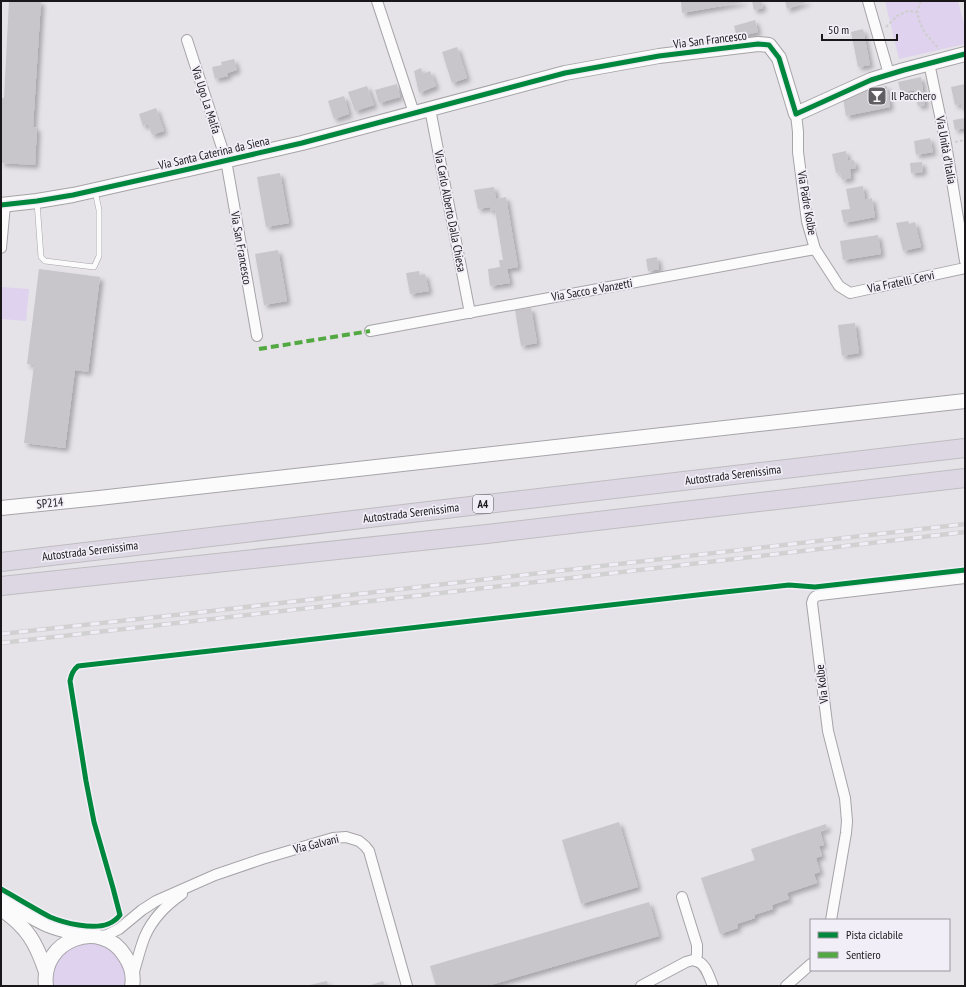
<svg xmlns="http://www.w3.org/2000/svg" width="966" height="987" font-family="'PT Sans Narrow',sans-serif">
<style>
.green{fill:#dfd2ee}
.building{fill:#c8c6ca;filter:url(#shadow)}
.lines{fill:none;stroke-linecap:round;stroke-linejoin:round}
.lane-casing{stroke:#a6a4a8;stroke-width:6}
.street-casing{stroke:#a6a4a8;stroke-width:12}
.secondary-casing{stroke:#a6a4a8;stroke-width:16}
.highway-casing{stroke:#bfbdc0;stroke-width:20}
.path{stroke:#cecece;stroke-width:2;stroke-dasharray:3 2;stroke-linecap:butt}
.lane{stroke:#fbfbfc;stroke-width:5}
.street{stroke:#fbfbfc;stroke-width:10}
.secondary{stroke:#fbfbfc;stroke-width:14}
.highway{stroke:#ddd7e4;stroke-width:18}
.rail-casing{stroke:#d1d1d2;stroke-width:4.5}
.rail{stroke:#f2eef7;stroke-width:3;stroke-dasharray:9;stroke-linecap:butt}
.quiet{stroke:#52a942;stroke-width:4;stroke-dasharray:8 4;stroke-linecap:butt}
.cycleway-casing{stroke:#f2eef7;stroke-width:8}
.cycleway{stroke:#00873e;stroke-width:5}
.labels{text-anchor:middle;stroke-width:3.5;stroke-linejoin:round;paint-order:stroke}
.shield{fill:#f2eef7;stroke:#5a585c;stroke-width:1}
.shield-label{font-size:11px;font-weight:bold;fill:#19171a}
.street-label{font-size:12px;fill:#19171a;stroke:#f2eef7}
.poi-label{font-size:12px;fill:#19171a;stroke:#f2eef7;text-anchor:start}
</style>
<defs>
<filter id="shadow"><feDropShadow dx="3.5" dy="3.5" stdDeviation="2" flood-color="#0004"/></filter>
</defs>
<rect width="100%" height="100%" fill="#e5e3e8"/>
<g class="green">
<path d="M 885,1 L 958,1 L 965,28 L 965,44 L 899,59 Z"/>
<path d="M 1,287 L 29,289 L 26,321 L 1,319 Z"/>
<path d="M 89,942 C 94,943 98,943 102,944 C 120,949 129,969 126,986 L 53,986 C 50,969 59,954 74,946 C 78,943 84,943 89,942 Z"/>
</g>
<g class="building">
<path d="M 9,1 L 41,1 L 33,127 L 37,128 L 35,165 L 1,163 L 1,98 L 4,98 Z"/>
<path d="M 681,1 L 744,1 L 744,2 L 682,13 Z"/>
<path d="M 752,1 L 761,1 L 763,8 L 754,10 Z"/>
<path d="M 785,1 L 809,1 L 787,9 Z"/>
<path d="M 755,20 L 758,32 L 737,37 L 734,26 Z"/>
<path d="M 863,29 L 870,65 L 858,67 L 851,32 Z"/>
<path d="M 457,47 L 467,78 L 452,83 L 442,52 Z"/>
<path d="M 234,59 L 237,70 L 227,73 L 228,76 L 215,79 L 212,67 L 222,65 L 221,62 Z"/>
<path d="M 421,68 L 423,74 L 430,71 L 436,86 L 419,93 L 414,71 Z"/>
<path d="M 921,77 L 925,105 L 918,106 L 914,90 L 901,93 L 898,82 Z"/>
<path d="M 397,84 L 400,97 L 379,103 L 375,90 Z"/>
<path d="M 965,84 L 965,109 L 962,110 L 961,104 L 955,105 L 951,87 Z"/>
<path d="M 367,86 L 374,105 L 355,111 L 348,92 Z"/>
<path d="M 887,86 L 890,107 L 846,116 L 843,98 L 860,91 Z"/>
<path d="M 344,96 L 349,114 L 334,119 L 328,101 Z"/>
<path d="M 156,108 L 164,131 L 152,135 L 148,124 L 143,126 L 139,114 Z"/>
<path d="M 965,118 L 965,128 L 955,130 L 953,120 Z"/>
<path d="M 930,138 L 933,152 L 916,155 L 914,141 Z"/>
<path d="M 846,151 L 848,161 L 854,160 L 856,168 L 850,169 L 851,178 L 842,180 L 840,172 L 836,173 L 832,154 Z"/>
<path d="M 922,162 L 923,172 L 911,173 L 910,163 Z"/>
<path d="M 280,173 L 289,223 L 266,227 L 257,177 Z"/>
<path d="M 863,186 L 865,200 L 872,198 L 875,217 L 844,223 L 841,210 L 850,209 L 846,189 Z"/>
<path d="M 494,187 L 496,199 L 506,197 L 518,267 L 507,269 L 510,283 L 490,286 L 488,269 L 500,267 L 499,260 L 503,260 L 495,210 L 490,211 L 490,207 L 478,209 L 474,190 Z"/>
<path d="M 908,221 L 909,224 L 915,222 L 921,247 L 903,251 L 896,223 Z"/>
<path d="M 878,235 L 881,254 L 843,260 L 840,241 Z"/>
<path d="M 278,250 L 287,301 L 264,305 L 255,254 Z"/>
<path d="M 657,257 L 659,269 L 648,271 L 646,259 Z"/>
<path d="M 39,269 L 100,277 L 88,372 L 75,370 L 65,448 L 24,443 L 34,365 L 27,364 Z"/>
<path d="M 419,271 L 419,275 L 425,274 L 429,291 L 410,294 L 406,273 Z"/>
<path d="M 531,308 L 537,343 L 521,346 L 515,310 Z"/>
<path d="M 855,323 L 859,353 L 842,356 L 838,325 Z"/>
<path d="M 619,822 L 638,887 L 581,904 L 562,840 Z"/>
<path d="M 826,824 L 827,829 L 820,831 L 824,845 L 819,846 L 822,856 L 816,858 L 820,872 L 814,874 L 817,883 L 787,893 L 789,899 L 772,905 L 773,909 L 754,915 L 755,918 L 737,924 L 738,928 L 720,934 L 701,878 L 755,860 L 751,849 Z"/>
<path d="M 649,902 L 659,936 L 487,986 L 436,986 L 430,966 Z"/>
<path d="M 327,981 L 328,986 L 310,986 L 310,985 Z"/>
<path d="M 383,981 L 385,986 L 368,986 Z"/>
</g>
<g class="lines">
<g class="lane-casing">
<path id="lane" d="M 37,202 L 41,257 L 45,261 L 94,267 L 99,256 L 99,210 L 95,191"/>
</g>
<g class="street-casing">
<g id="street">
<path d="M 377,1 L 414,113"/>
<path d="M 868,1 L 889,74"/>
<path d="M 187,40 L 226,160 L 257,336"/>
<path d="M 929,63 L 946,144 L 965,261"/>
<path d="M 430,109 L 470,313"/>
<path d="M 796,114 L 798,132 L 798,152 L 807,221 L 815,249 L 839,286 L 850,293 L 965,268"/>
<path d="M 1,248 L 5,205"/>
<path d="M 370,331 L 815,249"/>
<path d="M 682,897 L 697,945 L 697,954 L 696,961 C 706,963 709,977 713,986"/>
<path d="M 831,920 L 846,833 L 847,821 L 845,798 L 828,731 L 812,603 C 813,598 814,596 820,595 L 965,578"/>
<path d="M 98,937 L 107,935 L 119,929 L 142,910 L 156,901 L 215,875 L 262,859 L 333,838 L 346,837 L 359,841 L 365,846 L 369,851 L 407,986"/>
<path d="M 133,975 C 137,962 140,948 145,936 C 153,918 166,905 182,894"/>
<path d="M 641,986 L 686,962 L 693,960 L 696,961"/>
<path d="M 786,986 L 811,964"/>
</g>
</g>
<g class="secondary-casing">
<g id="secondary">
<path d="M 1,205 L 37,201 L 73,195 L 189,169 L 302,143 L 565,73 L 659,56 L 758,44 L 769,45 L 779,58 L 796,114 L 871,80 L 904,70 L 965,54"/>
<path d="M 1,508 L 99,498 L 965,401"/>
<path d="M 1,899 C 17,907 31,918 48,925 C 59,930 72,932 84,935"/>
<path d="M 1,909 C 27,927 36,942 46,972"/>
<path d="M 46,986 C 40,940 101,917 125,956 C 131,965 134,976 132,986"/>
</g>
</g>
<g class="highway-casing">
<g id="highway">
<path d="M 1,562 L 487,504 L 965,448"/>
<path d="M 1,586 L 487,534 L 965,478"/>
</g>
</g>
<g class="path">
<path d="M 921,1 L 917,12 L 920,23 L 925,33 L 939,49"/>
<path d="M 886,27 L 897,16 L 908,11 L 917,12"/>
<path d="M 955,142 L 965,140"/>
</g>
<use href="#lane" class="lane"/>
<use href="#street" class="street"/>
<use href="#secondary" class="secondary"/>
<use href="#highway" class="highway"/>
<g class="rail-casing">
<g id="rail">
<path d="M 1,634 L 203,612 L 965,524"/>
<path d="M 1,643 L 450,592 L 965,532"/>
</g>
</g>
<use href="#rail" class="rail"/>
<path class="quiet" d="M 259,349 L 370,331"/>
<g class="cycleway-casing">
<g id="cycleway">
<path d="M 1,205 L 37,201 L 73,195 L 189,169 L 302,143 L 565,73 L 659,56 L 758,44 L 769,45 L 779,58 L 796,114 L 871,80 L 904,70 L 965,54"/>
<path d="M 1,889 C 17,898 33,908 50,917 C 64,923 93,930 108,924 C 113,922 117,919 120,915 L 113,888 L 94,822 L 86,781 L 70,681 C 71,675 73,670 78,666 L 210,651 L 306,640 L 706,594 L 789,585 L 815,587 L 965,570"/>
</g>
</g>
<use href="#cycleway" class="cycleway"/>
</g>
<defs>
<g id="bar-square" transform="scale(1)"><rect x="-9" y="-9" width="18" height="18" rx="4" fill="#605e62" stroke="#f2eef7"/><path d="M-6-5H6L.8 .8V4.5H3.5V6h-7V4.5H-.8V.8Z" fill="#fff"/></g>
</defs>
<g fill-rule="evenodd">
<use href="#bar-square" x="877" y="96"/>
</g>
<g class="labels">
<rect class="shield" x="473" y="495" width="20" height="18" rx="3"/>
<g class="shield-label">
<text x="483" y="508">A4</text>
</g>
<g class="street-label">
<text transform="translate(710 40) rotate(-7)" y="4">Via San Francesco</text>
<text transform="translate(206 100) rotate(72)" y="4">Via Ugo La Malfa</text>
<text transform="translate(946 150) rotate(80)" y="4">Via Unità d'Italia</text>
<text transform="translate(214 153) rotate(-13)" y="4">Via Santa Caterina da Siena</text>
<text transform="translate(807 203) rotate(80)" y="4">Via Padre Kolbe</text>
<text transform="translate(450 211) rotate(79)" y="4">Via Carlo Alberto Dalla Chiesa</text>
<text transform="translate(241 248) rotate(80)" y="4">Via San Francesco</text>
<text transform="translate(901 282) rotate(-12)" y="4">Via Fratelli Cervi</text>
<text transform="translate(592 290) rotate(-10)" y="4">Via Sacco e Vanzetti</text>
<text transform="translate(733 475) rotate(-7)" y="4">Autostrada Serenissima</text>
<text transform="translate(50 503) rotate(-6)" y="4">SP214</text>
<text transform="translate(411 513) rotate(-7)" y="4">Autostrada Serenissima</text>
<text transform="translate(90 551) rotate(-7)" y="4">Autostrada Serenissima</text>
<text transform="translate(822 684) rotate(-97)" y="4">Via Kolbe</text>
<text transform="translate(316 844) rotate(-14)" y="4">Via Galvani</text>
</g>
<g class="poi-label">
<text x="891" y="100">Il Pacchero</text>
</g>
</g>
<rect width="966" height="987" fill="none" stroke="#19171a" stroke-width="4"/>
<rect x="810" y="919" width="140" height="52" fill="#f2eef7" stroke="#9b989f"/>
<rect x="818" y="932" width="20" height="6" fill="#00873e" stroke="#9b989f"/>
<text x="846" y="939" font-size="12" fill="#19171a">Pista ciclabile</text>
<rect x="818" y="952" width="20" height="6" fill="#52a942" stroke="#9b989f"/>
<text x="846" y="959" font-size="12" fill="#19171a">Sentiero</text>
<path d="M822 34v6h75v-6" fill="none" stroke="#19171a" stroke-width="2"/>
<text x="828" y="34" font-size="12" fill="#19171a" stroke="#f2eef7" stroke-width="3" paint-order="stroke">50 m</text>
</svg>
